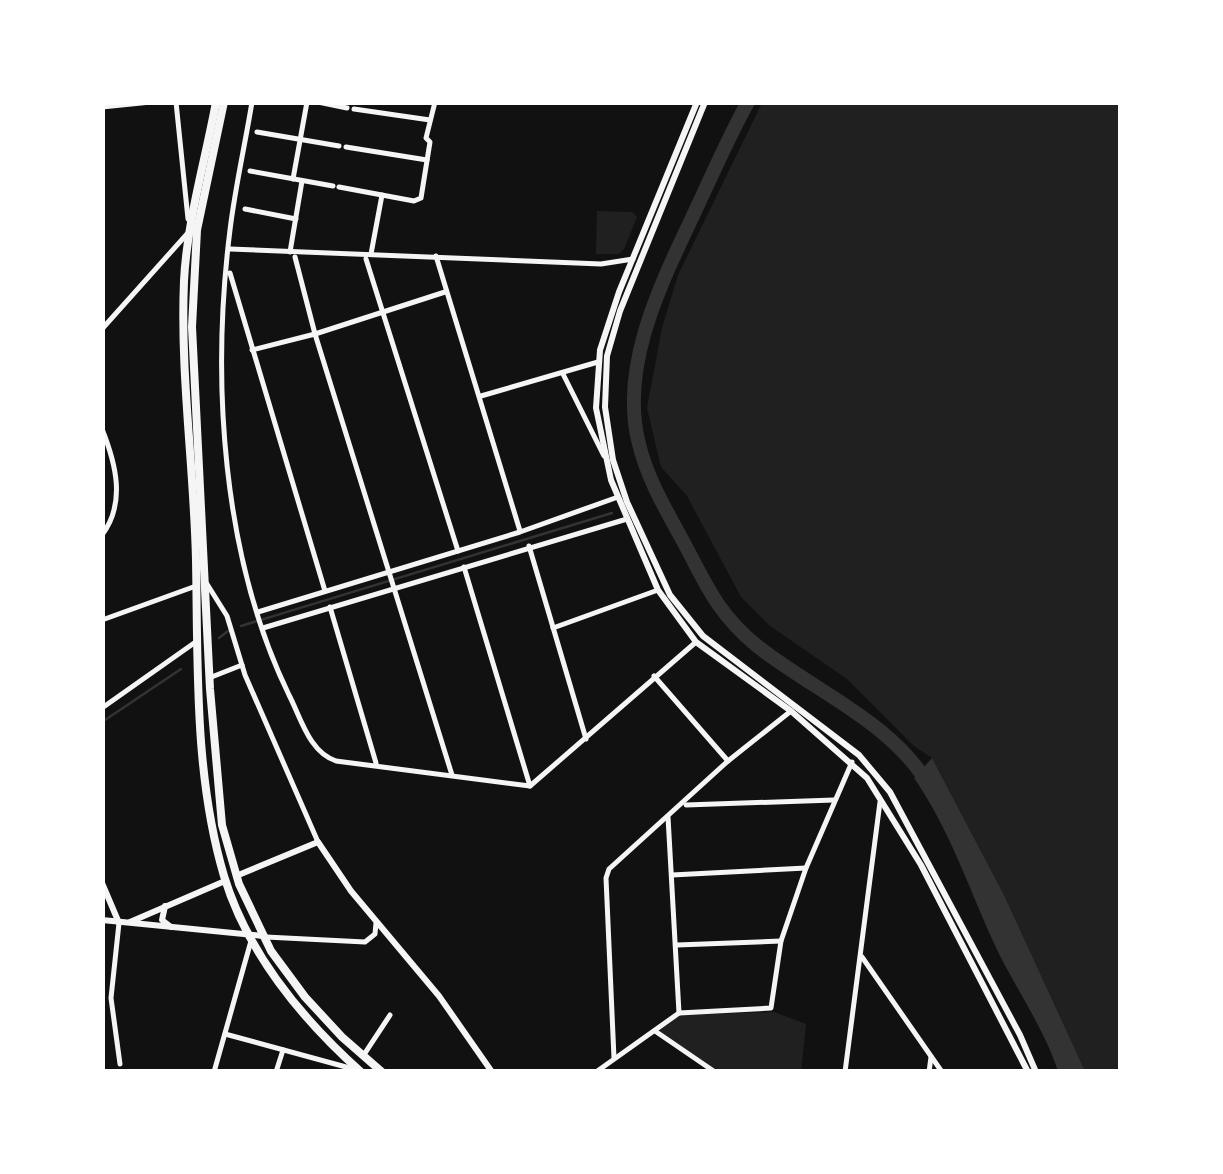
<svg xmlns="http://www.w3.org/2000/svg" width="1223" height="1174" font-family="'PT Serif',serif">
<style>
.green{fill:#202020}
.water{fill:#333}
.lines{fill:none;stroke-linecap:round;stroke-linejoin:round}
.stream{stroke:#333;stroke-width:2.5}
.river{stroke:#333;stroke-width:14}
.minor{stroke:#f5f5f5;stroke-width:5}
.tertiary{stroke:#f5f5f5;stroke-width:6}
.secondary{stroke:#f5f5f5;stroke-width:6}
.trunk{stroke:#f5f5f5;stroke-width:8}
</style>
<rect width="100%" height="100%" fill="#111"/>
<g class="green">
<path d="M 762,103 L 1120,103 L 1120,1071 L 1085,1071 L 1004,895 L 932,758 L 914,746 L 847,679 L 770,626 L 741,597 L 687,496 L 661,467 L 647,408 L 662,328 L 678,275 Z"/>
<path d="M 597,211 L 632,212 L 637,217 L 624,249 L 619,254 L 596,254 Z"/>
<path d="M 774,1012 L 806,1024 L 801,1072 L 718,1071 L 659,1031 L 680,1015 Z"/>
</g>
<path class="water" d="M 932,758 L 1004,895 L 1085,1071 L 1058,1071 C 1043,1025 1012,984 992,939 C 967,883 949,829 914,778 Z"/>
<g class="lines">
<g class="stream">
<path d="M 241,626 L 612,513"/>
<path d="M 219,638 L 228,631"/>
<path d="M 102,722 L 181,669"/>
</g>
<path class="river" d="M 748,102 C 729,136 714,171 698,205 C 665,276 618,363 639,444 C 647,478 666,510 683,541 C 706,584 717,613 756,645 C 813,691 894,722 931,789"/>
<g class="minor">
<path d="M 176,102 L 188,219"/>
<path d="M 252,102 C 245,145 235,188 230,230 C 211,381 222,557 289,695 C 301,718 309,752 336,761 L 530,786 L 696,642"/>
<path d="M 318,102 L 347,108"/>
<path d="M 102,107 L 151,102"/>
<path d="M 354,109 L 430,120"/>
<path d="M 257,132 L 339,146"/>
<path d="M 346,147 L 427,160"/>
<path d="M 250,171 L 333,186"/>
<path d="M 293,179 L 307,102"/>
<path d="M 339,187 L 414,201 L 421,198 L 430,142 L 426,138 L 435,102"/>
<path d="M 245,209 L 296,219"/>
<path d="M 230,249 L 601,264 L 633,259"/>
<path d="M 290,252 L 302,181"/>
<path d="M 371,254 L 382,195"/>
<path d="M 436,256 L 520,531"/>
<path d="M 295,257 L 315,334 L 452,775"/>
<path d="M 366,259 L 458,551"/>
<path d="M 230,273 L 325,591"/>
<path d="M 102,329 L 187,234"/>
<path d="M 252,350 L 315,334 L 445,292"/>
<path d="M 563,374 L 604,456"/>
<path d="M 481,396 L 598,362"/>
<path d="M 102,429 C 116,464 126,503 102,535"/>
<path d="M 529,546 L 586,739"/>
<path d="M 464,567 L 530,786"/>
<path d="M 207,584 L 227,616 L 245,675 L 318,842"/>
<path d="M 330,607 L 376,763"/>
<path d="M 258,612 L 520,532 L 618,497"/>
<path d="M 102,620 L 196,586"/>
<path d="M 263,628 L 627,519"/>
<path d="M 553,628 L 658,590"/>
<path d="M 654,676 L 728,761"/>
<path d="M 209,678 L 242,665"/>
<path d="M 102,708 L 197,641"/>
<path d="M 686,805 L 834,800"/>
<path d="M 668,817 L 679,1013"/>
<path d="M 672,875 L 806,868"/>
<path d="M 119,923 L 111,998 L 120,1064"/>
<path d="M 266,937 L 365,942 L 375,934 L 376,923"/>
<path d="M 677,945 L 781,941"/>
<path d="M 862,957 L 942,1072"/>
<path d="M 655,1031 L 715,1072"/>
<path d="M 225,1034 L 357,1070"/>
<path d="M 363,1056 L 390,1015"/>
<path d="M 614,1058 L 606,878 L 609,869 L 728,761 L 791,711"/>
<path d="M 214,1072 L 251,941"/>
<path d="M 276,1072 L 283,1050"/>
<path d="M 596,1072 L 679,1013 L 771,1008 L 781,941 L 806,868 L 852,762"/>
<path d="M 845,1072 L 880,802"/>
<path d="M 929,1072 L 931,1057"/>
</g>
<g class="tertiary">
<path d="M 236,876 L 318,842 L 351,891 L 439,996 L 492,1072"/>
<path d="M 102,883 L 119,923"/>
<path d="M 165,906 L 162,920 L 171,927"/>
<path d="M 102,920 L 263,936"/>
<path d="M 130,922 L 225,881"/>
</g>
<g class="secondary">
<path d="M 697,102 L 619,292 L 600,350 L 596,408 L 611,480 L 658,590 L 696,642 L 791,711 L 867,778 L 921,865 L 1028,1072"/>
<path d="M 705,102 L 620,311 L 607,356 L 605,407 L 613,460 L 627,502 L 670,595 L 703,636 L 859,755 L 890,792 L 1020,1035 L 1036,1072"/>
</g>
<g class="trunk">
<path d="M 216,102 C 205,162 187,221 184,281 C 180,374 194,467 196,560 C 198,664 194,775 224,876 C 247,952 302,1019 361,1072"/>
<path d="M 224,102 L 197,230 L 192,327 L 210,689 L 222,825 L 239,884 L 271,951 L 305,997 L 342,1037 L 382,1072"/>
</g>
</g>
<rect width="1223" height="1174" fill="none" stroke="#ffffff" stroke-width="210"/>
</svg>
